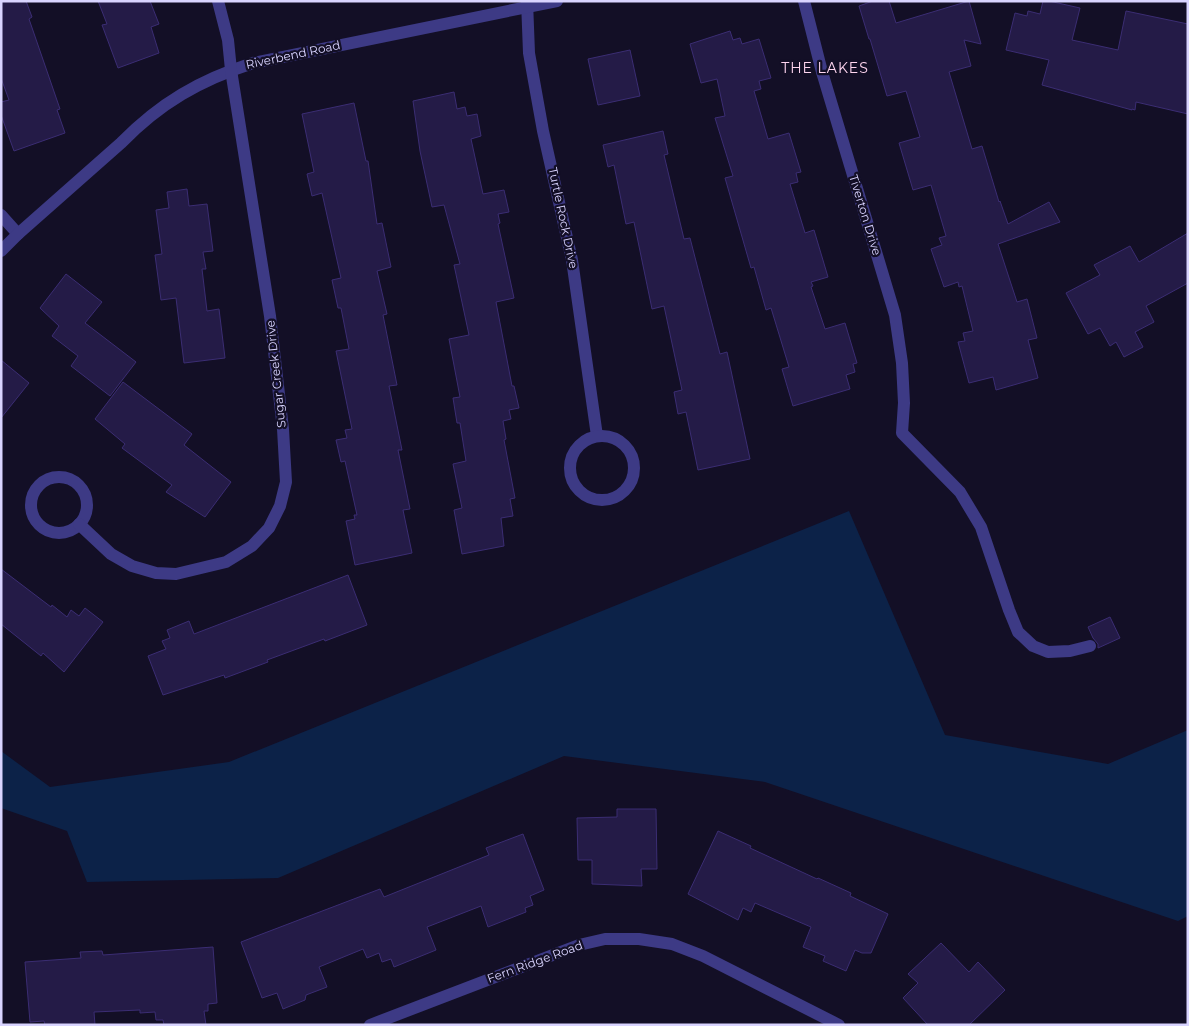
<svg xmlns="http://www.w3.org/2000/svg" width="1189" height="1026" font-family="Montserrat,sans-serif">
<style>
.water{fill:#0c2248}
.building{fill:#241b47;stroke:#3b2d73}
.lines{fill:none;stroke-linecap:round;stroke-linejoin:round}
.minor{stroke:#3d3a85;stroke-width:12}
.labels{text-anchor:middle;stroke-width:4.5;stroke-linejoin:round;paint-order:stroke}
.street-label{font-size:12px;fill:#d9d4ff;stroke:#130f26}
.neighbourhood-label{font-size:14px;letter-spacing:1px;fill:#ffd6f0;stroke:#130f26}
</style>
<rect width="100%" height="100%" fill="#130f26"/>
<path class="water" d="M 849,511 L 945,735 L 1108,764 L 1188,730 L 1188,916 L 1178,921 L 765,782 L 564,756 L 278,878 L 87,882 L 67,831 L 1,808 L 1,751 L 50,787 L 229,762 Z"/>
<g class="building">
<path d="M 1,1 L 26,1 L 32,17 L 29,19 L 60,109 L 57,110 L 65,133 L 14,151 L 1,115 L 1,102 L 9,100 L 1,78 Z"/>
<path d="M 98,1 L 150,1 L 159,24 L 151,27 L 159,53 L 118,68 L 102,25 L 107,24 Z"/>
<path d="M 873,1 L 889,1 L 896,23 L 969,1 L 981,44 L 964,40 L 971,66 L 949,72 L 972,149 L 982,146 L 999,202 L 1000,201 L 1008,224 L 1049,202 L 1060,222 L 998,244 L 1017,302 L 1027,299 L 1037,338 L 1028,340 L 1038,378 L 996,390 L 993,377 L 969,383 L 958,342 L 965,341 L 963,333 L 973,331 L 962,286 L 959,287 L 958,282 L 944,287 L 931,249 L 942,245 L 939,238 L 946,236 L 931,185 L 913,190 L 899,143 L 920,137 L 906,91 L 887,96 L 870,39 L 869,39 L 859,6 Z"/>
<path d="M 1043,1 L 1049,1 L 1080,8 L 1072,40 L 1118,50 L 1126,11 L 1188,24 L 1188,114 L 1136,102 L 1135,110 L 1132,109 L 1132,110 L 1042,85 L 1049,60 L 1006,50 L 1015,13 L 1027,16 L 1028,11 L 1040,14 Z"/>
<path d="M 730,31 L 733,40 L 740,38 L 742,44 L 759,39 L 771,78 L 759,81 L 761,89 L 754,91 L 768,139 L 789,133 L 801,172 L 796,173 L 798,182 L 790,184 L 805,233 L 814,230 L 828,277 L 811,282 L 813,286 L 811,287 L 825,329 L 845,323 L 857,363 L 853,364 L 855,372 L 846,375 L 850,389 L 793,406 L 782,369 L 789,367 L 771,308 L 766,310 L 754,267 L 751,268 L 725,178 L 733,176 L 715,118 L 725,116 L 717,79 L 701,83 L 690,44 Z"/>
<path d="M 630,50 L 640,96 L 598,105 L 588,59 Z"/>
<path d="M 454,92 L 457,109 L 465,107 L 467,116 L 477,114 L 481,136 L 471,139 L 483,194 L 504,190 L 509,212 L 498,214 L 500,223 L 498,224 L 514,298 L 496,302 L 512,386 L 514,386 L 519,408 L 509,410 L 511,419 L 503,421 L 506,439 L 504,440 L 515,498 L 510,499 L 513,516 L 501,518 L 504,546 L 462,554 L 454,510 L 462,508 L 453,464 L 466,461 L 460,423 L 457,423 L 453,398 L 460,397 L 449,339 L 469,335 L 454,265 L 460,264 L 444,205 L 432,207 L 420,151 L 413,101 Z"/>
<path d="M 354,103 L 366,161 L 368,161 L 377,224 L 382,223 L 391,267 L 377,271 L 387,314 L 383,315 L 397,385 L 389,386 L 402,450 L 398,450 L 410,509 L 403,510 L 412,553 L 355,565 L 346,521 L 355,519 L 354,515 L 357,515 L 345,461 L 341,462 L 336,440 L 347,438 L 345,430 L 352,429 L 336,351 L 349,349 L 341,308 L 338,308 L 332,280 L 341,278 L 322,193 L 312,196 L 307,174 L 314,172 L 302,114 Z"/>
<path d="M 663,131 L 668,154 L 664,155 L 684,239 L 690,238 L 720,354 L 727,352 L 750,459 L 698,470 L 686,412 L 678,414 L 674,392 L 682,390 L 664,306 L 652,309 L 634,222 L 626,224 L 614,165 L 608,167 L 603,145 Z"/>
<path d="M 187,189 L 189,206 L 207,204 L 213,251 L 203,252 L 206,269 L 202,269 L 207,311 L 219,309 L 225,358 L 184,363 L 176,298 L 161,300 L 155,255 L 162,254 L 156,210 L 169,208 L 167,192 Z"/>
<path d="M 1188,233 L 1188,283 L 1146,306 L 1154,322 L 1135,332 L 1143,347 L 1124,357 L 1116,342 L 1110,346 L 1100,328 L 1088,334 L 1066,293 L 1100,275 L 1094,265 L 1130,246 L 1139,262 Z"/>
<path d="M 66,274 L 102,302 L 85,323 L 136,362 L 110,396 L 71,366 L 78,356 L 52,336 L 59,326 L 40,308 Z"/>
<path d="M 1,360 L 29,383 L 1,418 Z"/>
<path d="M 123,382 L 192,434 L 184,445 L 231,482 L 205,517 L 166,492 L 172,485 L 122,448 L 125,444 L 95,419 Z"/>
<path d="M 1,569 L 51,607 L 52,605 L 67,617 L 71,610 L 79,616 L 85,608 L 103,622 L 64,672 L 43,653 L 41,656 L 1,624 Z"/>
<path d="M 348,575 L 367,625 L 325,641 L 324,639 L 267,660 L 268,662 L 225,678 L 224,675 L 163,695 L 148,656 L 166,649 L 162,641 L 170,638 L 167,630 L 189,621 L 194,634 Z"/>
<path d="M 1110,617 L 1120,638 L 1098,648 L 1098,644 L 1093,638 L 1088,627 Z"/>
<path d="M 617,809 L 656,809 L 657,869 L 641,869 L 642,886 L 592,884 L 592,860 L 578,860 L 577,818 L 617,817 Z"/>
<path d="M 718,831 L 751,846 L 750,848 L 817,879 L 818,878 L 851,893 L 850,896 L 888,914 L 871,953 L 862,953 L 855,950 L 846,971 L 823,961 L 825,956 L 803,947 L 811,927 L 755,903 L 751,912 L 743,908 L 738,920 L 688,894 Z"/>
<path d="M 523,834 L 544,890 L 530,896 L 533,905 L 525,908 L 526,912 L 488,927 L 481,906 L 427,927 L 436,950 L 394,967 L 391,959 L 382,962 L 379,953 L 367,958 L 363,949 L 319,967 L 327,987 L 306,995 L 305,1000 L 283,1009 L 277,993 L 262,998 L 241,942 L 380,889 L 384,897 L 489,855 L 486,848 Z"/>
<path d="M 941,943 L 969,972 L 978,962 L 1005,990 L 969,1025 L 928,1025 L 903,998 L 918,983 L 908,974 Z"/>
<path d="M 213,947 L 217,1003 L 208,1004 L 208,1011 L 204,1011 L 206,1025 L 164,1025 L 163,1020 L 156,1020 L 155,1012 L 140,1013 L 140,1010 L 94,1012 L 95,1025 L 45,1025 L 44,1021 L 30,1022 L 25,962 L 81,958 L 80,952 L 102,951 L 103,955 Z"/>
</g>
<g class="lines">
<g class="minor">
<path d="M 527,1 L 529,53 L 543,131 L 572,260 L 597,436"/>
<path d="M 804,1 L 822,72 L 895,315 L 902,363 L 904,403 L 902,433 L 960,492 L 981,527 L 1009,610 L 1018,632 L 1033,646 L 1048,652 L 1070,651 L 1090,646"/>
<path d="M 1,215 L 18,234"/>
<path d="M 1,251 L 18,234 L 121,143 C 160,103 200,80 253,63 L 557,1"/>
<circle cx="602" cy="468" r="32"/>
<circle cx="59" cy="505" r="28"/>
<path d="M 79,524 L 111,554 L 132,566 L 156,573 L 176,574 L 226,562 L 252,546 L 269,528 L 280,506 L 286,482 L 283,429 L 270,316 L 231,70 L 228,40 L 218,1"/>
<path d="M 370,1025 L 579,945 L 605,939 L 639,939 L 672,944 L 703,956 L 839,1025"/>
</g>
</g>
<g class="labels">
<g class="street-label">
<text transform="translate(293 55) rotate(-12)" y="4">Riverbend Road</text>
<text transform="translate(865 215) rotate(73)" y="4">Tiverton Drive</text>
<text transform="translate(563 218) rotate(78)" y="4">Turtle Rock Drive</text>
<text transform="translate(276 374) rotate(-96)" y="4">Sugar Creek Drive</text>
<text transform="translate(535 962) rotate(-20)" y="4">Fern Ridge Road</text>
</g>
<g class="neighbourhood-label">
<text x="825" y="73">THE LAKES</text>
</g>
</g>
<rect width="1189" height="1026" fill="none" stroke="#d9d4ff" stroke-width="5"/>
</svg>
